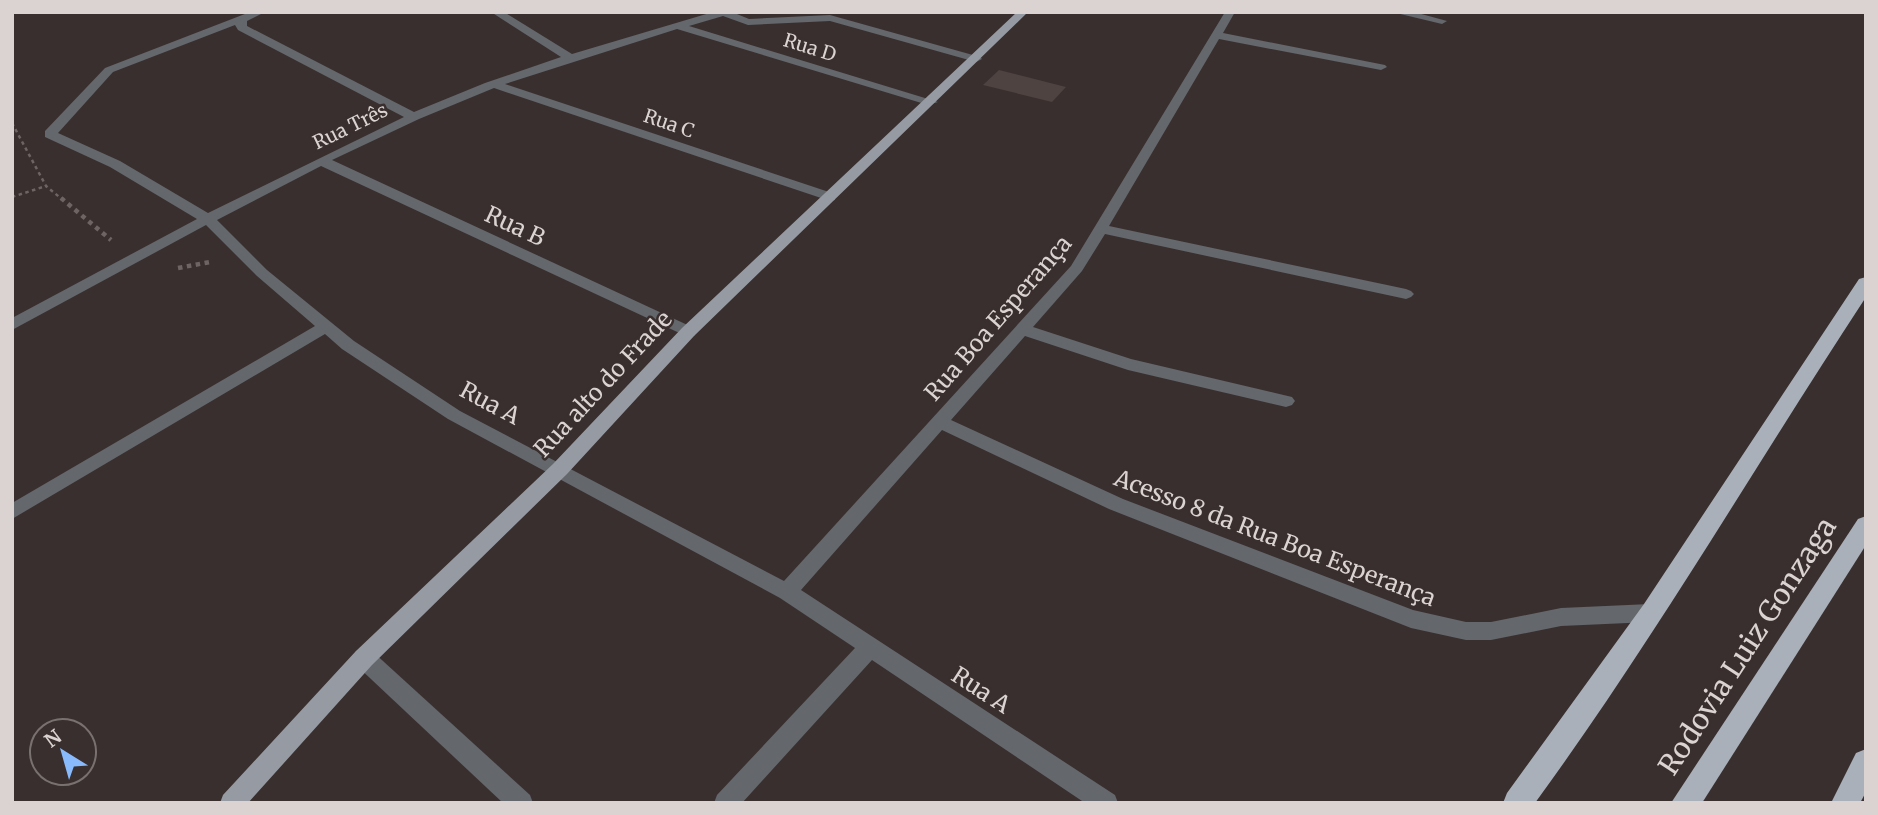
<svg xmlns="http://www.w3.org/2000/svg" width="1878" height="815" font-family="Merriweather,serif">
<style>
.building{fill:#4e4341}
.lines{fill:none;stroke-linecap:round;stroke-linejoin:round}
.path-far1{stroke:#6d6463;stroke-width:2.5;stroke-dasharray:3.5 3.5;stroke-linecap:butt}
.path{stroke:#6d6463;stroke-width:4.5;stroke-dasharray:4.5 4.5;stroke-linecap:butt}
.minor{fill:#64676b;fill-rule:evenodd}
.major{fill:#969ba3;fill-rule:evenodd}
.highway{fill:#a9b0b9;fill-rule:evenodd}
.labels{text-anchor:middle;stroke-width:5;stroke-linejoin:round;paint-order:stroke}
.far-street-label{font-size:19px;fill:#dad3d2;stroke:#392f2e}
.street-label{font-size:23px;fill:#dad3d2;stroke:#392f2e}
.near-street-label{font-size:28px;fill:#dad3d2;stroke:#392f2e}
</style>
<rect width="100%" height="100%" fill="#392f2e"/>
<path class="building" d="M 999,70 L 1066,87 L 1052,102 L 983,85 Z"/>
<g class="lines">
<g class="path-far1">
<path d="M 12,123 L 46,186 L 63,200"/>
<path d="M 12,197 L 46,186"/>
</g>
<g class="path">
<path d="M 61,198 L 111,240"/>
<path d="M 178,268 L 210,262"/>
</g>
<g class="minor">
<path d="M 250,12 L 265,12 L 247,21 L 247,26 L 414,112 L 485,83 L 561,57 L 491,12 L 504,12 L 572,54 L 713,12 L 732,12 L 749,19 L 830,15 L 980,57 L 982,59 L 976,62 L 830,21 L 748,25 L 723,16 L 689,26 L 938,102 L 928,105 L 677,29 L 505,84 L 835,194 L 835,200 L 830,201 L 494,88 L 419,119 L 332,160 L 694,328 L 696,332 L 694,336 L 688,337 L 321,166 L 217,220 L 267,270 L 354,341 L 460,411 L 784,581 L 1071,266 L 1225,12 L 1235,12 L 1223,33 L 1385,65 L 1387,67 L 1381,70 L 1219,39 L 1109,226 L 1406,289 L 1411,291 L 1414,294 L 1411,297 L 1406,299 L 1105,234 L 1082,271 L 1033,327 L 1131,359 L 1292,397 L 1295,401 L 1292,405 L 1286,407 L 1128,370 L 1025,336 L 951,420 L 1123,499 L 1413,610 L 1466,622 L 1491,622 L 1561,608 L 1650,604 L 1657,607 L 1661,613 L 1657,619 L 1650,622 L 1561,626 L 1491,640 L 1466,640 L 1411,628 L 1109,509 L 942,430 L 801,590 L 1115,795 L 1118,803 L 1085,803 L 872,660 L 742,803 L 714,803 L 717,795 L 855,648 L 780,598 L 448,419 L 342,349 L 325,334 L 12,519 L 12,503 L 315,326 L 257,276 L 206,225 L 12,330 L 12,318 L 197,219 L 110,167 L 45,137 L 45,131 L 105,68 ZM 235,25 L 238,30 L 404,117 L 208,213 L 120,161 L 58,133 L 113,72 Z"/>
<path d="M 1392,12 L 1414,12 L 1447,21 L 1442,24 Z"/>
<path d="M 364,649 L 372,651 L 530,795 L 533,803 L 503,803 L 356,665 L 353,658 L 356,651 Z"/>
</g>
<path class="major" d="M 1017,12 L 1028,12 L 694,336 L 567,474 L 372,665 L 248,803 L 220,803 L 223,795 L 356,651 L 553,464 L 682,328 Z"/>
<g class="highway">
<path d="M 1866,277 L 1866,297 C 1755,466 1654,640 1535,803 L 1503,803 L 1507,793 L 1644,604 L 1859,279 Z"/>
<path d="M 1866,516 L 1866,545 L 1702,803 L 1671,803 L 1858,519 Z"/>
<path d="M 1866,749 L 1866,792 L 1860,803 L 1831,803 L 1856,753 Z"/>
</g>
</g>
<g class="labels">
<g class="far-street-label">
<text transform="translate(810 47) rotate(17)" y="7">Rua D</text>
<text transform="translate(669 123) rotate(19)" y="7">Rua C</text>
<text transform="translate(350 126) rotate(-26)" y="7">Rua Três</text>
</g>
<g class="street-label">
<text transform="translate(515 226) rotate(25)" y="8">Rua B</text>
<text transform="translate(998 318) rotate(-49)" y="8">Rua Boa Esperança</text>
<text transform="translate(603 384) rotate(-47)" y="8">Rua alto do Frade</text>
<text transform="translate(490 403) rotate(28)" y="8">Rua A</text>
<text transform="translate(1275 538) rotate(21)" y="8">Acesso 8 da Rua Boa Esperança</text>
<text transform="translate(981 690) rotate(33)" y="8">Rua A</text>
</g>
<g class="near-street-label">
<text transform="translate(1747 646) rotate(-57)" y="10">Rodovia Luiz Gonzaga</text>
</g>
</g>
<rect width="1878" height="815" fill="none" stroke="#dad3d2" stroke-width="28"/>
<g transform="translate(63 752) rotate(323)"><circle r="33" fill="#392f2e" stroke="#797170" stroke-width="2"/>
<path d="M0-5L12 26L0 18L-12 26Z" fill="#89bafc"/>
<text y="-10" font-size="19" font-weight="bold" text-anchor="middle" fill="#dad3d2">N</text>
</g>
</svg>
